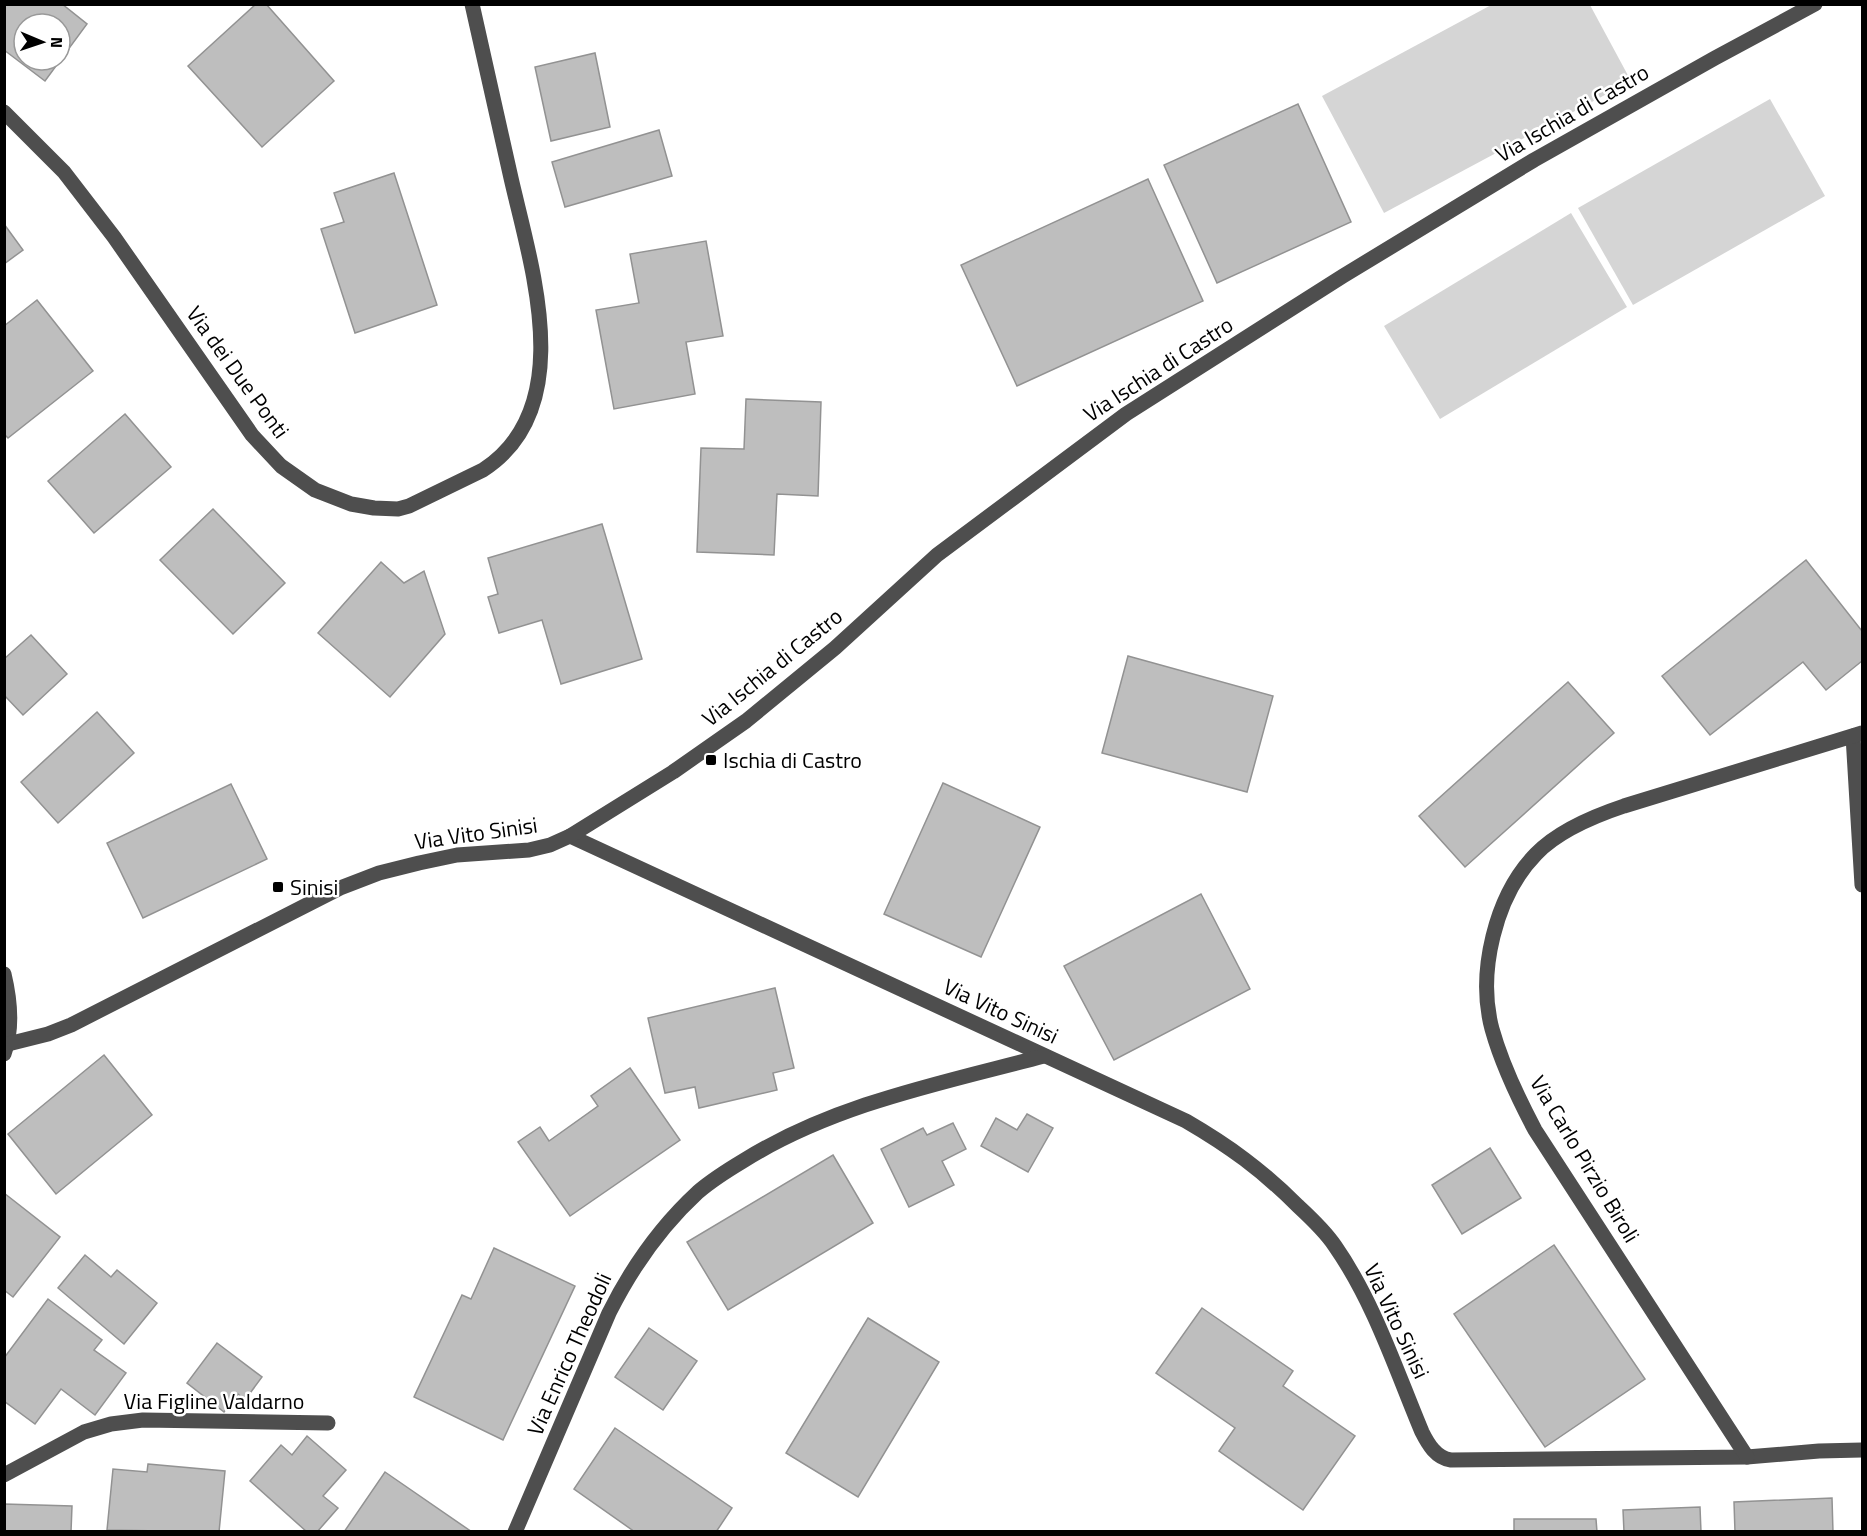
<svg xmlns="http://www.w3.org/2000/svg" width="1867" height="1536" font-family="'Titillium Web',sans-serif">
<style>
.green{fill:#d5d5d5}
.building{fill:#bebebe;stroke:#929292;stroke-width:1.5;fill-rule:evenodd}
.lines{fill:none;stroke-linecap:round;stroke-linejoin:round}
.minor{stroke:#4e4e4e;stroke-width:15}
.poi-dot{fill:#000;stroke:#fff;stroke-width:2}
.labels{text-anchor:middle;stroke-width:5;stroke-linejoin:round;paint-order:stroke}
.street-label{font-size:22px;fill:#000;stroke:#fff}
.poi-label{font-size:22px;fill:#000;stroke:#fff;text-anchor:start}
</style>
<rect width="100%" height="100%" fill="#fff"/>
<g class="green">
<path d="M 1493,4 L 1590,5 L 1631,81 L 1384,213 L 1322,96 Z"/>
<path d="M 1770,99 L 1825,196 L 1633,305 L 1578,208 Z"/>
<path d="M 1571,213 L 1627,307 L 1440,419 L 1384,326 Z"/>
</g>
<g class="building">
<path d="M 4,4 L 62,4 L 87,24 L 45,81 L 4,50 ZM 24,24 L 60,24 L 60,60 L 24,60 Z"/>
<path d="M 256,4 L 266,4 L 334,81 L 262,147 L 188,66 Z"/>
<path d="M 595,53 L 610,127 L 551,141 L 535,67 Z"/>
<path d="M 1298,104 L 1351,222 L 1217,283 L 1164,165 Z"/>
<path d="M 659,130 L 672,176 L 565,207 L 552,162 Z"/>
<path d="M 394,173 L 437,305 L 355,333 L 321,229 L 344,222 L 334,193 Z"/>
<path d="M 1148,179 L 1203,301 L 1017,386 L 961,265 Z"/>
<path d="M 4,224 L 23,250 L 4,264 Z"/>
<path d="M 706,241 L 723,336 L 686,342 L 695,394 L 614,409 L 596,310 L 639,303 L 630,254 Z"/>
<path d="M 37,300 L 93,371 L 8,438 L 4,434 L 4,326 Z"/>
<path d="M 746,399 L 821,402 L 818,496 L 777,494 L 774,555 L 697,552 L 701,448 L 744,449 Z"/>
<path d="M 125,414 L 171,467 L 94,533 L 48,481 Z"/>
<path d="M 213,509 L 285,583 L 233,634 L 160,560 Z"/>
<path d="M 602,524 L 642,659 L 561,684 L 542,620 L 499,633 L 488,597 L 498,594 L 488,558 Z"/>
<path d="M 1806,560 L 1862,631 L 1862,661 L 1826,690 L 1803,662 L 1710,735 L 1662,676 Z"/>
<path d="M 381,562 L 404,583 L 424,571 L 445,634 L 390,697 L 318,633 Z"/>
<path d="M 31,635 L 67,674 L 23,715 L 4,695 L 4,659 Z"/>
<path d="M 1128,656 L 1273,696 L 1247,792 L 1102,753 Z"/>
<path d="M 1568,682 L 1614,733 L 1465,867 L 1419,816 Z"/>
<path d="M 97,712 L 134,753 L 58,823 L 21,782 Z"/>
<path d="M 943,783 L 1040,827 L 981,957 L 884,914 Z"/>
<path d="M 231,784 L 267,859 L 143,918 L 107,843 Z"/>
<path d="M 1201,894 L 1250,989 L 1114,1060 L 1064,966 Z"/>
<path d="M 775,988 L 794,1068 L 773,1073 L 777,1090 L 699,1108 L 695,1087 L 665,1093 L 648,1018 Z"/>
<path d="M 104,1055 L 152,1115 L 56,1194 L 8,1134 Z"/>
<path d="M 630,1068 L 680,1140 L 570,1216 L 518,1142 L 540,1127 L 549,1141 L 598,1106 L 591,1096 Z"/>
<path d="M 1027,1114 L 1053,1128 L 1028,1172 L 981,1146 L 996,1118 L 1017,1130 Z"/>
<path d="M 953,1123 L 966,1149 L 942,1161 L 954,1185 L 909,1207 L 881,1149 L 923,1128 L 927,1135 Z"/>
<path d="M 1490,1148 L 1521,1198 L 1462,1234 L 1432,1185 Z"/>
<path d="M 833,1155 L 873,1223 L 728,1310 L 687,1242 Z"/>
<path d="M 4,1193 L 60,1237 L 13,1297 L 4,1290 Z"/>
<path d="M 1554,1245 L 1645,1379 L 1545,1447 L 1454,1314 Z"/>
<path d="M 494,1248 L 575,1286 L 503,1440 L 414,1397 L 462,1295 L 471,1299 Z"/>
<path d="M 85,1255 L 111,1277 L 117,1270 L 157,1303 L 124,1344 L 58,1288 Z"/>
<path d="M 48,1299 L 102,1340 L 94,1350 L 126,1373 L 95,1415 L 61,1389 L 35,1424 L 4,1401 L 4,1358 Z"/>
<path d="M 1202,1308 L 1293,1371 L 1283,1386 L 1355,1436 L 1303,1510 L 1219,1451 L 1235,1428 L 1156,1373 Z"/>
<path d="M 868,1318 L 939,1362 L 858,1497 L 786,1453 Z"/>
<path d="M 649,1328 L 697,1361 L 663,1410 L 615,1377 Z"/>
<path d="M 217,1343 L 262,1377 L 245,1400 L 238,1394 L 224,1412 L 187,1383 Z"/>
<path d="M 615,1428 L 732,1508 L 716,1532 L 635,1532 L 574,1489 Z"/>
<path d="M 307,1436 L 346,1470 L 323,1496 L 338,1508 L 317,1532 L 307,1532 L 250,1481 L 281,1445 L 292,1455 Z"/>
<path d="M 148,1464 L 225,1471 L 219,1532 L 107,1530 L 113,1469 L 147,1472 Z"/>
<path d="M 385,1472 L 472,1532 L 344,1532 Z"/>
<path d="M 1832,1498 L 1833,1532 L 1735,1532 L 1734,1502 Z"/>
<path d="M 4,1504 L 72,1506 L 71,1532 L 4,1532 Z"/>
<path d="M 1700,1507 L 1701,1532 L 1624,1532 L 1623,1510 Z"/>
<path d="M 1514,1519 L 1596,1519 L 1597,1532 L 1514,1532 Z"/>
</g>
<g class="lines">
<g class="minor">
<path d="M 4,112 L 64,172 L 114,237 L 252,435 L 281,466 L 315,490 L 351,504 L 374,508 L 398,509 L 409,506 L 483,470 C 579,408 531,266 511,178 C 498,120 485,62 472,4"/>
<path d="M 1853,736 L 1862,885"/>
<path d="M 570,836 L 1186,1121 C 1229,1146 1262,1170 1298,1206 C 1311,1218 1325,1231 1335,1246 C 1374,1302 1396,1370 1422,1432 C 1428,1444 1436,1458 1451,1460 L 1747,1457 L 1819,1451 L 1862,1450"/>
<path d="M 4,974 C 10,999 13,1029 4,1054"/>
<path d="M 8,1044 L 48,1034 L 71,1025 L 340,888 L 379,873 L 419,863 L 457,855 L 529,850 L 550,845 L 570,836 L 673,772 L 746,721 L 835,648 L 937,555 L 1126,414 L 1343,276 L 1534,160 L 1715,58 L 1815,4"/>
<path d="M 1747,1457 L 1535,1130 C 1518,1098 1502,1065 1492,1029 C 1477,973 1495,896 1536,854 C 1558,831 1594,816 1624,806 L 1862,733"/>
<path d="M 4,1475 L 84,1432 L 111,1424 L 143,1420 L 328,1423"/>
<path d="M 515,1532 L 609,1313 C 632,1267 660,1227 698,1192 C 712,1180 728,1170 743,1161 C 834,1104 942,1083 1044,1056"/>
</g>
</g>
<g class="poi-dot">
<rect x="705" y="754" width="12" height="12" rx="3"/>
<rect x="272" y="881" width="12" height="12" rx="3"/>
</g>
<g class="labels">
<g class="street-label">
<text transform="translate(1572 113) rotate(-30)" y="8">Via Ischia di Castro</text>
<text transform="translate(1158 369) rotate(-33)" y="8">Via Ischia di Castro</text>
<text transform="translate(238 372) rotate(54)" y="8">Via dei Due Ponti</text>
<text transform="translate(772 667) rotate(-39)" y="8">Via Ischia di Castro</text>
<text transform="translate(476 833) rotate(-8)" y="8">Via Vito Sinisi</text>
<text transform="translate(1001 1011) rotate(25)" y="8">Via Vito Sinisi</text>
<text transform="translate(1585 1159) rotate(59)" y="8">Via Carlo Pirzio Biroli</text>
<text transform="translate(1397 1321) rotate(65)" y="8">Via Vito Sinisi</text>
<text transform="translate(569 1354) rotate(-66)" y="8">Via Enrico Theodoli</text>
<text x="214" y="1409">Via Figline Valdarno</text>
</g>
<g class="poi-label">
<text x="723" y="768">Ischia di Castro</text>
<text x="290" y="895">Sinisi</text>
</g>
</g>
<rect width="1867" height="1536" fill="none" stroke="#000000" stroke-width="12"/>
<g transform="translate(42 42) rotate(92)"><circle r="28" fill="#ffffff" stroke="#999999" stroke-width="1.5"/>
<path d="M0-4.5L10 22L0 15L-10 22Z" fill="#000000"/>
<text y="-9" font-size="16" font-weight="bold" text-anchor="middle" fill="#000000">N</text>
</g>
</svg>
